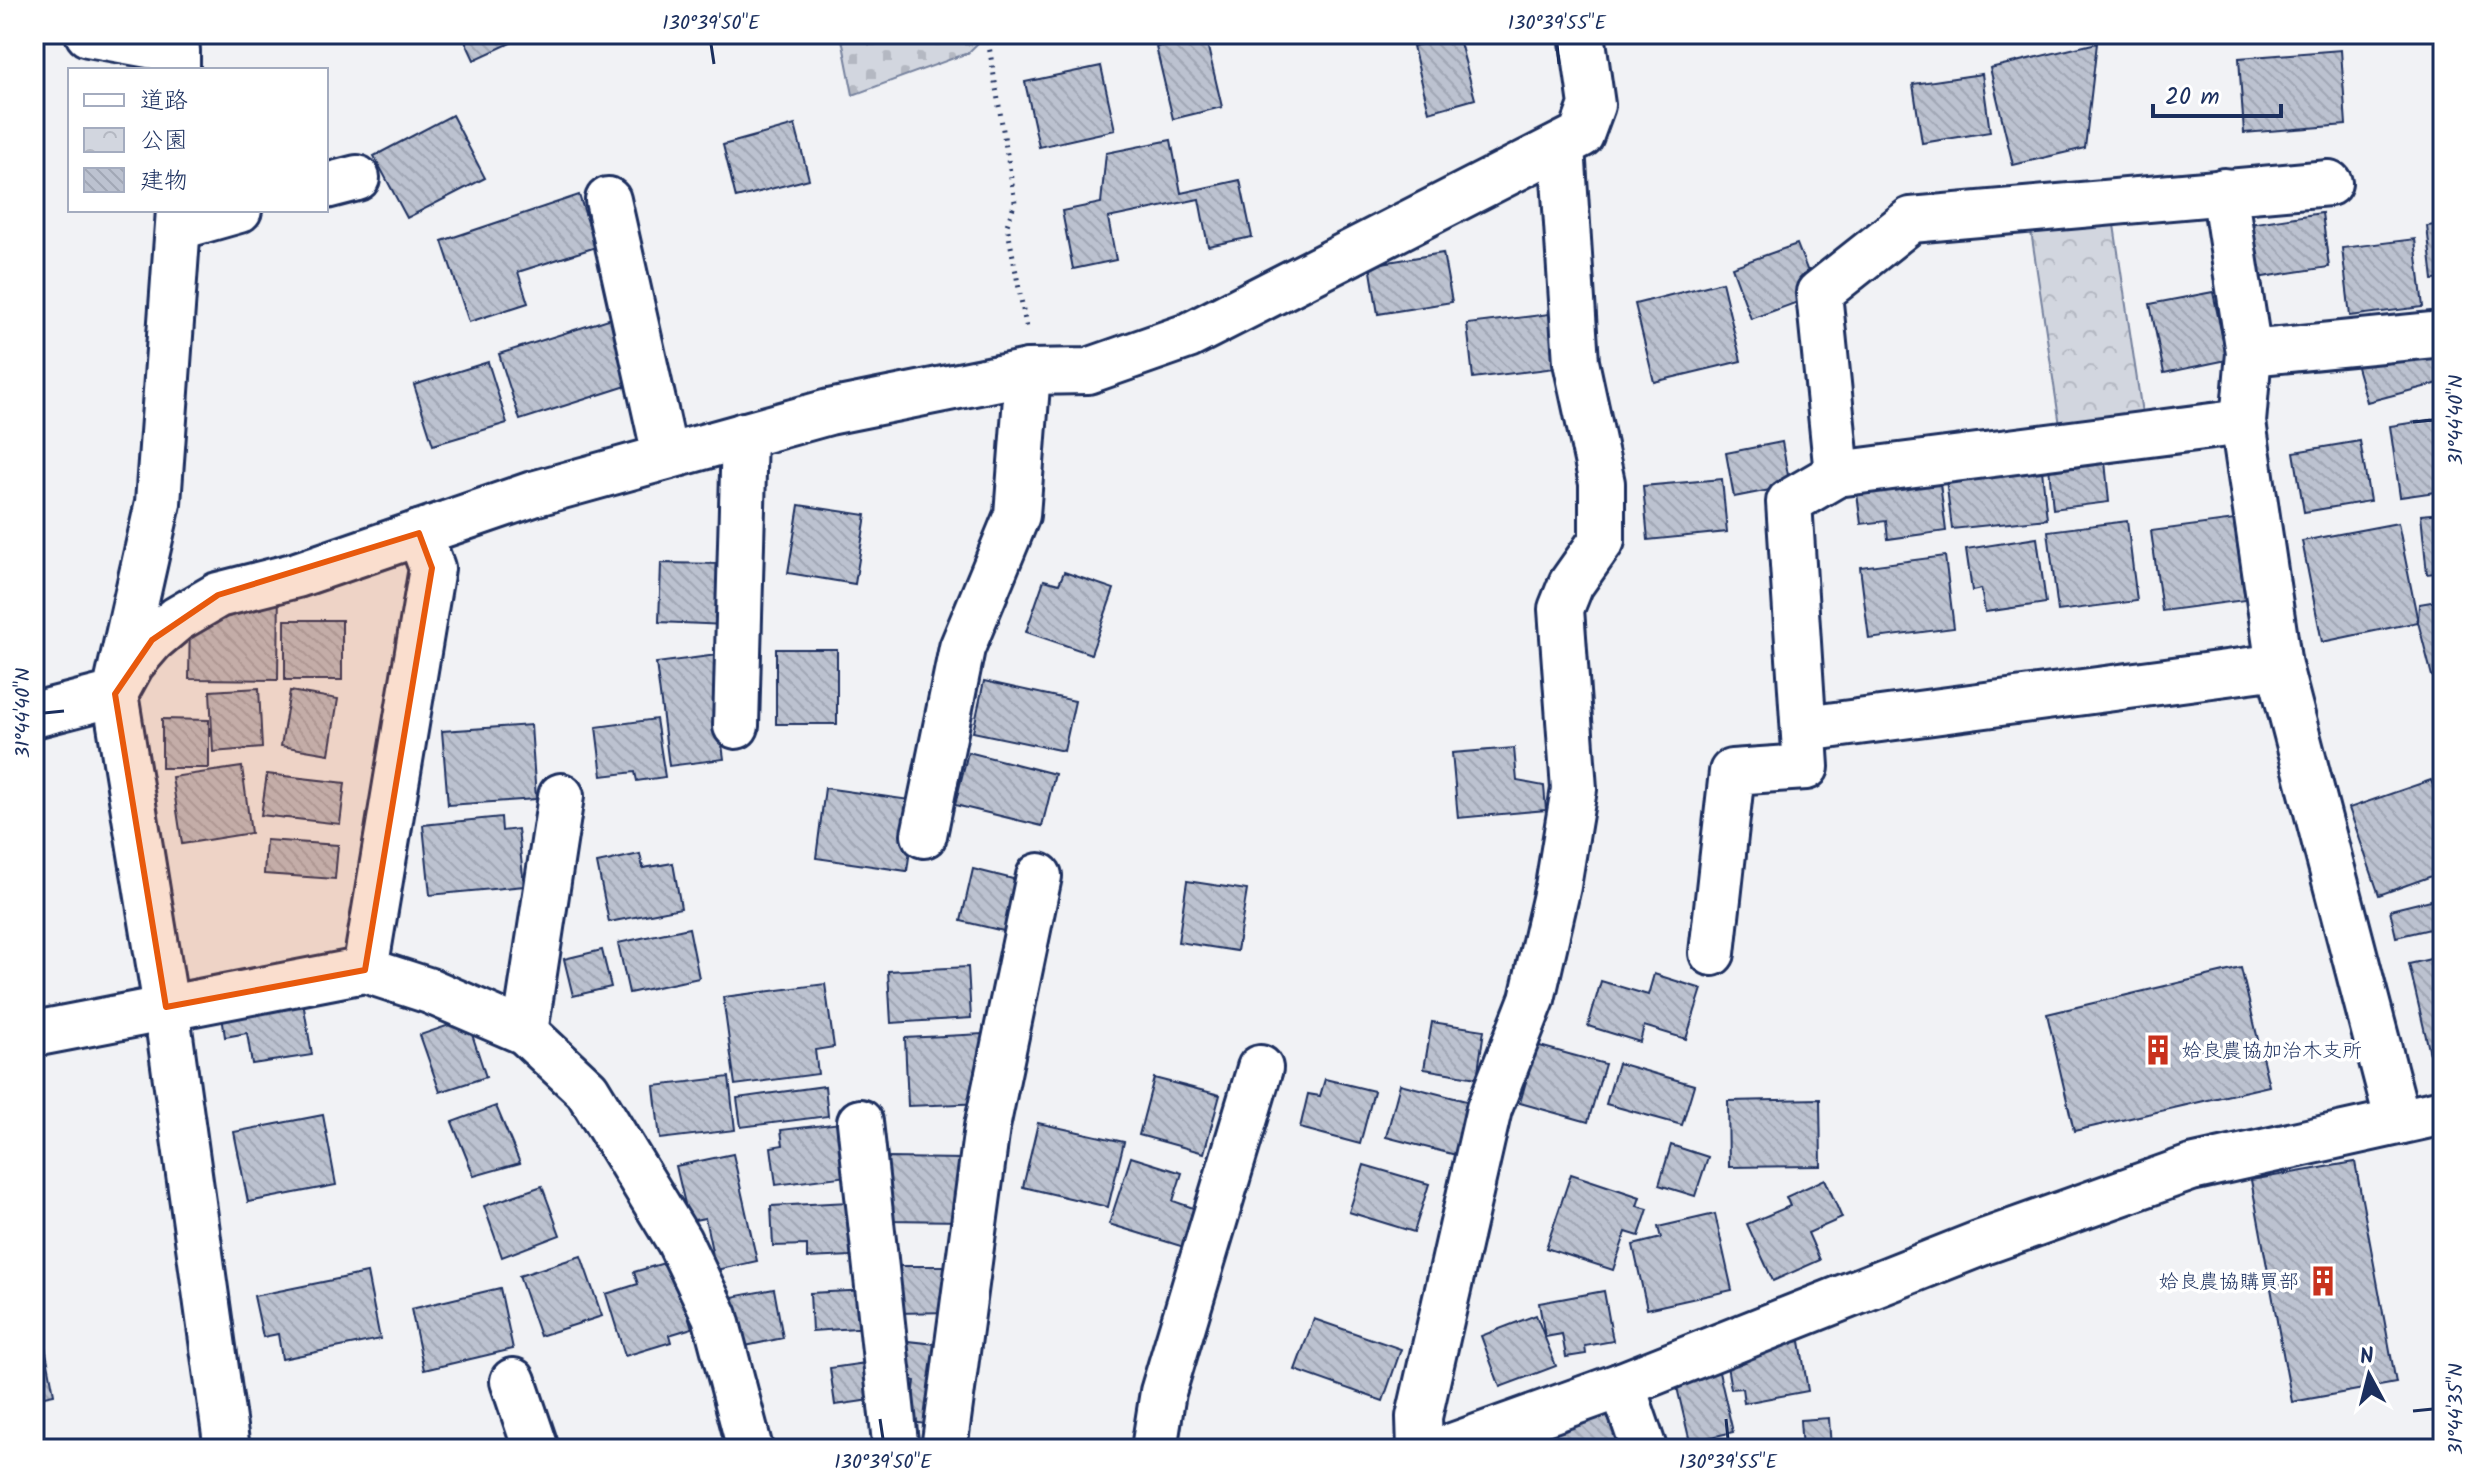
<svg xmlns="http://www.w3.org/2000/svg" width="2477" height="1483" font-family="Kalam,'Klee One',sans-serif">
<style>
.cemetery{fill:url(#cemetery-stones);stroke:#76829e;stroke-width:2}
.park{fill:url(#park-crowns);stroke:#76829e;stroke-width:2}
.building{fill:url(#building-back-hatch);stroke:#1b2f5e;stroke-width:2}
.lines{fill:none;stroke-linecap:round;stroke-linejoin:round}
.minor-casing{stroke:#1b2f5e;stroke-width:50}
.path{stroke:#1b2f5e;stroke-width:5;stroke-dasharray:2 6;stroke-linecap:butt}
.minor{stroke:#fff;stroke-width:44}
.marked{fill:#e8590c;fill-opacity:0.2;stroke:#e8590c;stroke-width:6;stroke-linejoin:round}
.ticks{fill:none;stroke:#1b2f5e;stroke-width:3}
.labels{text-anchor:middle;stroke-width:7;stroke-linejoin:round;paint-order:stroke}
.poi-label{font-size:20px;fill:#1b2f5e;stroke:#fff;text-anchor:start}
.neatline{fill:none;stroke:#1b2f5e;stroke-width:3}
.ticks-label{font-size:20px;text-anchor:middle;fill:#1b2f5e}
</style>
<defs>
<pattern id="cemetery-stones" width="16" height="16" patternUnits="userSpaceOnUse" patternTransform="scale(2)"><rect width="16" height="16" fill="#d2d6df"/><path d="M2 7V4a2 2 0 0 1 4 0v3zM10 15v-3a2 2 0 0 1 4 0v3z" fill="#b4b8c2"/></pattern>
<pattern id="park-crowns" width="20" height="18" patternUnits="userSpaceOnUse" patternTransform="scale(2)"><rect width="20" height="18" fill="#d2d6df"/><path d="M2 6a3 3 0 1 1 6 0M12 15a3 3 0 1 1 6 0" fill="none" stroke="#b4b8c2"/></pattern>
<pattern id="building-back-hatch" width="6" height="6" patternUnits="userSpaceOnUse" patternTransform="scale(2)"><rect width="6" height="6" fill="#bcc2d0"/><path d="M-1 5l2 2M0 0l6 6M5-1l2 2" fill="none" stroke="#a1a7b5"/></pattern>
</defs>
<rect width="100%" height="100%" fill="#f1f2f5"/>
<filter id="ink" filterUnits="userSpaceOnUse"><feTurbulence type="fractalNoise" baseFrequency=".0125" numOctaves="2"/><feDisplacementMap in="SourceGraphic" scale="16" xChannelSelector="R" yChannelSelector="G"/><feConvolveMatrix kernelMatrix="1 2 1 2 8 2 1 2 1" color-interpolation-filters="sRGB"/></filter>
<g filter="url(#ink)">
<path class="cemetery" d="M 841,34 L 987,34 L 968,53 L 853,95 Z"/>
<path class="park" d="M 2113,218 L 2143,420 L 2061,432 L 2031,231 Z"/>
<g class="building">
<path d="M 462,34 L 530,34 L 474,60 Z"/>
<path d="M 1973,34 L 1997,34 L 1974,43 Z"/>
<path d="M 1205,35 L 1222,107 L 1173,119 L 1156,47 Z"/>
<path d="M 1458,35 L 1475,99 L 1429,112 L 1413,46 Z"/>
<path d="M 2097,43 L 2085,148 L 2013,165 L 1990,68 Z"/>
<path d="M 2341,50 L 2346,125 L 2244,133 L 2239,58 Z"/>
<path d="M 1101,66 L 1115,130 L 1039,147 L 1025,82 Z"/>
<path d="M 1982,74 L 1990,132 L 1922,143 L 1913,84 Z"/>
<path d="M 452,115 L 485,178 L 407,218 L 374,156 Z"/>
<path d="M 795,125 L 809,179 L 736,198 L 723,145 Z"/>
<path d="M 1171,140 L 1181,193 L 1240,180 L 1252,237 L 1208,246 L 1199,199 L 1108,218 L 1116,260 L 1073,269 L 1062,211 L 1101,203 L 1106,153 Z"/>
<path d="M 579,195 L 596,247 L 518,272 L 528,303 L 469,322 L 442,241 Z"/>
<path d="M 2322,213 L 2329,267 L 2256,278 L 2249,224 Z"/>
<path d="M 2443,224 L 2443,279 L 2433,280 L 2427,226 Z"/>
<path d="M 2415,239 L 2423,307 L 2350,316 L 2342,248 Z"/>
<path d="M 1797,244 L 1817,295 L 1751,319 L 1732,267 Z"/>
<path d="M 1443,253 L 1452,302 L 1378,314 L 1370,265 Z"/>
<path d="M 1722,282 L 1741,361 L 1654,382 L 1635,304 Z"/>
<path d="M 2213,292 L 2227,360 L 2164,373 L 2150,304 Z"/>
<path d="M 1557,313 L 1564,367 L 1473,378 L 1467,324 Z"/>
<path d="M 618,316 L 639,382 L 520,420 L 499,354 Z"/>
<path d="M 2443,336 L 2443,382 L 2367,402 L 2355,360 Z"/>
<path d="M 488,362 L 507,423 L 433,445 L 414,385 Z"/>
<path d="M 2443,418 L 2443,491 L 2400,497 L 2390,426 Z"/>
<path d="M 2360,441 L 2370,501 L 2304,512 L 2294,452 Z"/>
<path d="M 1782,442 L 1790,486 L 1734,497 L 1726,453 Z"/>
<path d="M 2104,451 L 2109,502 L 2053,509 L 2048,456 Z"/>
<path d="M 2041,460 L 2047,519 L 1952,529 L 1945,471 Z"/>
<path d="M 1938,467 L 1946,531 L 1888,539 L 1886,521 L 1861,524 L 1855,478 Z"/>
<path d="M 1722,479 L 1727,532 L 1648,540 L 1643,486 Z"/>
<path d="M 799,505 L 866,515 L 855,584 L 788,573 Z"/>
<path d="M 2443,513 L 2443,572 L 2427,574 L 2421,515 Z"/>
<path d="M 2234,520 L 2245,600 L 2162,611 L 2151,531 Z"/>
<path d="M 2127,521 L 2137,601 L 2058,611 L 2048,531 Z"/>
<path d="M 2398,523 L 2418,622 L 2322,642 L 2302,541 Z"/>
<path d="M 2037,538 L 2046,603 L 1985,612 L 1981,589 L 1972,591 L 1966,549 Z"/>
<path d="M 1945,556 L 1954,628 L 1869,639 L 1860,567 Z"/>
<path d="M 661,563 L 728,564 L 726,625 L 659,622 Z"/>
<path d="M 1064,572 L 1114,589 L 1091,654 L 1026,632 L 1044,580 L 1059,584 Z"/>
<path d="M 226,585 L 279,585 L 278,680 L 189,679 L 190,618 L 225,618 Z"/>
<path d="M 2443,600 L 2443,674 L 2432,676 L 2418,622 L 2419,604 Z"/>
<rect x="285" y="620" width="57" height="60"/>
<rect x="776" y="649" width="61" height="75"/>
<path d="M 725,654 L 717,708 L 724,759 L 669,766 L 656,663 Z"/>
<path d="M 984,681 L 1075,701 L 1064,751 L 973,732 Z"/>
<path d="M 259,688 L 262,748 L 213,752 L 210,691 Z"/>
<path d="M 290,691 L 338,699 L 329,754 L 281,746 Z"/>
<path d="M 162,719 L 209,720 L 209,768 L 162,768 Z"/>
<path d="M 656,719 L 665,777 L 637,781 L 635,772 L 602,776 L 596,727 Z"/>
<path d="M 531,725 L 536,799 L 448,805 L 442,731 Z"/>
<path d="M 1514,748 L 1517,781 L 1544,786 L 1546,810 L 1458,818 L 1452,753 Z"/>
<path d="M 968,752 L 1055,774 L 1042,826 L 955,805 Z"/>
<path d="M 242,767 L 251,833 L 182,844 L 172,777 Z"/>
<path d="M 267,774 L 345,783 L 340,824 L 261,815 Z"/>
<path d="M 2431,780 L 2443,813 L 2443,872 L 2379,895 L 2349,808 Z"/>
<path d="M 825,788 L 917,801 L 907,871 L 816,858 Z"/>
<path d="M 501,817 L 502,831 L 518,829 L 524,886 L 430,895 L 423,825 Z"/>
<path d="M 266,840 L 338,845 L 335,879 L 264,874 Z"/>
<path d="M 640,854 L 643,868 L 673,863 L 681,908 L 609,922 L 597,863 Z"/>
<path d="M 973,869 L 1025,882 L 1012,933 L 961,921 Z"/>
<path d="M 1187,881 L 1247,890 L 1237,951 L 1178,942 Z"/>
<path d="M 2443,897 L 2443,926 L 2396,937 L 2390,910 Z"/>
<path d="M 689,928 L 699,978 L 629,993 L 618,943 Z"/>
<path d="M 602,950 L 611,987 L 573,996 L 564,959 Z"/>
<path d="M 2443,956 L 2443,1051 L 2430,1054 L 2409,964 Z"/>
<path d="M 968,967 L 971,1018 L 891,1023 L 888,971 Z"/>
<path d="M 2241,968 L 2269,1086 L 2074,1131 L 2047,1014 Z"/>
<path d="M 1654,974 L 1702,989 L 1686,1039 L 1644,1026 L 1640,1042 L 1588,1026 L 1601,981 L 1648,995 Z"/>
<path d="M 825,984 L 834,1047 L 815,1050 L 818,1074 L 735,1085 L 723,997 Z"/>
<path d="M 302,996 L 312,1055 L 252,1064 L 247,1033 L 225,1037 L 221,1009 Z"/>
<path d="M 467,1019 L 486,1077 L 440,1092 L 420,1035 Z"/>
<path d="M 1432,1022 L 1484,1030 L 1477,1078 L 1424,1069 Z"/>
<path d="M 983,1034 L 986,1103 L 908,1106 L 905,1038 Z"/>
<path d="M 1536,1045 L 1605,1064 L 1588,1122 L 1520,1103 Z"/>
<path d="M 1618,1063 L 1694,1085 L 1682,1125 L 1606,1104 Z"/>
<path d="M 729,1077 L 735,1130 L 660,1139 L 654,1086 Z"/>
<path d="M 1154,1078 L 1220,1095 L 1204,1153 L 1139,1135 Z"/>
<path d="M 1325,1079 L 1374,1091 L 1360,1144 L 1300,1128 L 1308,1094 L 1320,1096 Z"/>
<path d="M 1400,1084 L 1470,1102 L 1456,1155 L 1386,1137 Z"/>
<path d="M 825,1086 L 828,1116 L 741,1127 L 737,1098 Z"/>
<path d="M 1820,1099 L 1821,1166 L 1729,1167 L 1728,1101 Z"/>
<path d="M 496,1106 L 520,1163 L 474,1176 L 452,1122 Z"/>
<path d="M 323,1115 L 336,1185 L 248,1202 L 234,1132 Z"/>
<path d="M 849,1122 L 856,1175 L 776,1185 L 771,1147 L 783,1145 L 781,1130 Z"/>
<path d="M 1038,1123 L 1124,1142 L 1108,1207 L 1023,1187 Z"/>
<path d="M 1671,1145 L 1708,1157 L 1695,1196 L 1659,1185 Z"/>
<path d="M 733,1154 L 757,1261 L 716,1270 L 705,1218 L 689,1221 L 676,1166 Z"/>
<path d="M 1131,1157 L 1182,1173 L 1173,1201 L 1196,1209 L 1184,1247 L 1109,1224 Z"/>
<path d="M 887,1158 L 966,1159 L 965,1221 L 886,1220 Z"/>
<path d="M 2355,1162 L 2396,1383 L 2292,1402 L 2251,1180 Z"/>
<path d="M 1364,1165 L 1429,1184 L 1414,1232 L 1349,1212 Z"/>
<path d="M 1571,1174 L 1640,1197 L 1637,1206 L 1648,1209 L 1639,1236 L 1626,1232 L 1613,1270 L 1546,1248 Z"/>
<path d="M 1825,1179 L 1842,1218 L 1808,1233 L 1820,1260 L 1773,1281 L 1747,1224 L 1790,1206 L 1786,1197 Z"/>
<path d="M 542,1186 L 560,1235 L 502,1257 L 484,1206 Z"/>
<path d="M 849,1202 L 852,1256 L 807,1258 L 807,1245 L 773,1246 L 771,1206 Z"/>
<path d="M 1715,1214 L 1732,1290 L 1647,1309 L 1633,1245 L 1661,1238 L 1658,1227 Z"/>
<path d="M 581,1256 L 602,1316 L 540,1336 L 519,1276 Z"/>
<path d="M 671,1261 L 692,1328 L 669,1335 L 671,1342 L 625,1356 L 606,1294 L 638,1284 L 634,1272 Z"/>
<path d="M 893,1266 L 953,1266 L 954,1312 L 894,1313 Z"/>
<path d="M 367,1273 L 380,1339 L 282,1359 L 278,1334 L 263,1337 L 254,1296 Z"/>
<path d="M 500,1288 L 513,1349 L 424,1370 L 411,1309 Z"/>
<path d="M 774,1289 L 783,1338 L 736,1348 L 732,1297 Z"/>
<path d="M 868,1290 L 871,1327 L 812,1331 L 810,1293 Z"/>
<path d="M 1604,1291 L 1613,1341 L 1585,1346 L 1586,1354 L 1566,1357 L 1562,1334 L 1545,1337 L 1539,1303 Z"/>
<path d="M 1536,1315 L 1556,1366 L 1500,1387 L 1481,1336 Z"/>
<path d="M 1314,1319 L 1401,1349 L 1383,1401 L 1295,1370 Z"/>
<path d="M 42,1331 L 54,1394 L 34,1398 L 34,1333 Z"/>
<path d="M 908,1341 L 944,1345 L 933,1425 L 910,1422 L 915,1381 L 903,1379 Z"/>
<path d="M 1800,1341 L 1808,1391 L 1744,1403 L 1742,1388 L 1731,1389 L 1725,1354 Z"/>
<path d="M 866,1363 L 871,1400 L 835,1405 L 830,1368 Z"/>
<path d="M 1718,1368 L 1733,1432 L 1690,1442 L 1675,1379 Z"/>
<path d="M 1586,1382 L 1632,1438 L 1610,1445 L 1611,1449 L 1529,1449 L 1517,1413 Z"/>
<path d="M 1829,1418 L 1831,1449 L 1802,1449 L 1800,1420 Z"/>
</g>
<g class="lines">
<g class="minor-casing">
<g id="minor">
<path d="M 88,34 L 177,50 L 177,70"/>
<path d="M 326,186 L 357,178"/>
<path d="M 2224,191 L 2249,353 L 2243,422 L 2279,666 L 2398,1122"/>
<path d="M 608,200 L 665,455"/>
<path d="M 179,227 L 239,210"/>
<path d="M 2249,353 L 2443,334"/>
<path d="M 1837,474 L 2243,422"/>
<path d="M 34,715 L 115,694 L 158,503 L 179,210"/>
<path d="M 736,726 L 744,435"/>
<path d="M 1805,729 L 2279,666"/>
<path d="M 924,835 L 962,648 L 1017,515 L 1028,372"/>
<path d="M 1712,953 L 1732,772 L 1806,767 L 1789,502 L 1837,474 L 1819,293 L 1911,220 L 2329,183"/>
<path d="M 365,970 L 432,568 L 419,533"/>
<path d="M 525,1032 L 561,796"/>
<path d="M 34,1034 L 365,970 L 430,991 L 525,1032 L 587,1090 L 679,1241 L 715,1316 L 750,1449"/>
<path d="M 860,1122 L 895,1442"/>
<path d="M 513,1381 L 536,1449"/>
<path d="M 1622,1385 L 1644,1449"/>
<path d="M 227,1449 L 166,1007 L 115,694 L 132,663 L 152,640 L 177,619 L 218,595 L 297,575 L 533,494 L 829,412 L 1028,372 L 1088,371 L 1188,336 L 1581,135 L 1592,105 L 1582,34"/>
<path d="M 944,1449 L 987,1127 L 1039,876"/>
<path d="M 1154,1449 L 1163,1392 L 1260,1068"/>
<path d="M 1420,1449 L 1419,1417 L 1489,1109 L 1532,999 L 1558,886 L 1574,789 L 1561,609 L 1571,584 L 1602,540 L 1602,483 L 1576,362 L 1562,147"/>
<path d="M 1444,1449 L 1622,1385 L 1981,1243 L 2191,1168 L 2443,1112"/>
</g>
</g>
<path class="path" d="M 987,34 L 1015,202 L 1007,225 L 1027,331"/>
<use href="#minor" class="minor"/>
</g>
</g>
<path class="marked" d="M 419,533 L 432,568 L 365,970 L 166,1007 L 115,694 L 152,640 L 218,595 Z"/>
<path class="ticks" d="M 711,44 L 714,64M 1557,44 L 1559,64M 2413,422 L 2433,420M 44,713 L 64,711M 2413,1411 L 2433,1409M 880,1419 L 883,1439M 1726,1419 L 1728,1439"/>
<defs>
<g id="building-bare" transform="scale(2.4)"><path d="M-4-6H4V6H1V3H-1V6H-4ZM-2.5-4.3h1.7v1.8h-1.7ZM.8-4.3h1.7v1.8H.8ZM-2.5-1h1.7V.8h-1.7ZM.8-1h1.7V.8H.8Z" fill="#c8321e" stroke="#fff" stroke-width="2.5" paint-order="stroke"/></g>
</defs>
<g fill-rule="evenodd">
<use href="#building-bare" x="2158" y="1050"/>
<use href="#building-bare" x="2323" y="1281"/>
</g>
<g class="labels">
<g class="poi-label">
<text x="2182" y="1057">姶良農協加治木支所</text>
<text x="2299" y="1288" text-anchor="end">姶良農協購買部</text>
</g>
</g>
<rect width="2477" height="1483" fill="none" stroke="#fff" stroke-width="88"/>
<rect x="68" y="68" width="260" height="144" fill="#ffffff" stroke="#a4acbf" stroke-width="2"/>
<rect x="84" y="94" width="40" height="12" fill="#ffffff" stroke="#a4acbf" stroke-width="2"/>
<text x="140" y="108" font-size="24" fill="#1b2f5e">道路</text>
<rect x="84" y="128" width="40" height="24" fill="url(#park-crowns)" stroke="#a4acbf" stroke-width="2"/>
<text x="140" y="148" font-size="24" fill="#1b2f5e">公園</text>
<rect x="84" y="168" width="40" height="24" fill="url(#building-back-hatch)" stroke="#a4acbf" stroke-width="2"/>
<text x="140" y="188" font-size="24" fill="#1b2f5e">建物</text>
<g transform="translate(2369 1375) rotate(353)" stroke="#ffffff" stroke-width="6" paint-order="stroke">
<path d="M0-6L14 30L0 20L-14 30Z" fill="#1b2f5e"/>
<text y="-12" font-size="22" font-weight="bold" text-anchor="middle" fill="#1b2f5e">N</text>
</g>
<path d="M2153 104v12h128v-12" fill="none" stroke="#1b2f5e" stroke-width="4"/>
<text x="2165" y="104" font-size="24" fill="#1b2f5e" stroke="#ffffff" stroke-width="6" paint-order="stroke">20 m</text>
<rect x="44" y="44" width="2389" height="1395" class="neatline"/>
<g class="ticks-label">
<text x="711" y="29">130°39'50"E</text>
<text x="1557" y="29">130°39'55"E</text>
<text transform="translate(2455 420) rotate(-90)" y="7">31°44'40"N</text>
<text transform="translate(22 713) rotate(-90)" y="7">31°44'40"N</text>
<text transform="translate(2455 1409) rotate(-90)" y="7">31°44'35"N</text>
<text x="883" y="1468">130°39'50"E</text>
<text x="1728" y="1468">130°39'55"E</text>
</g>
</svg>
